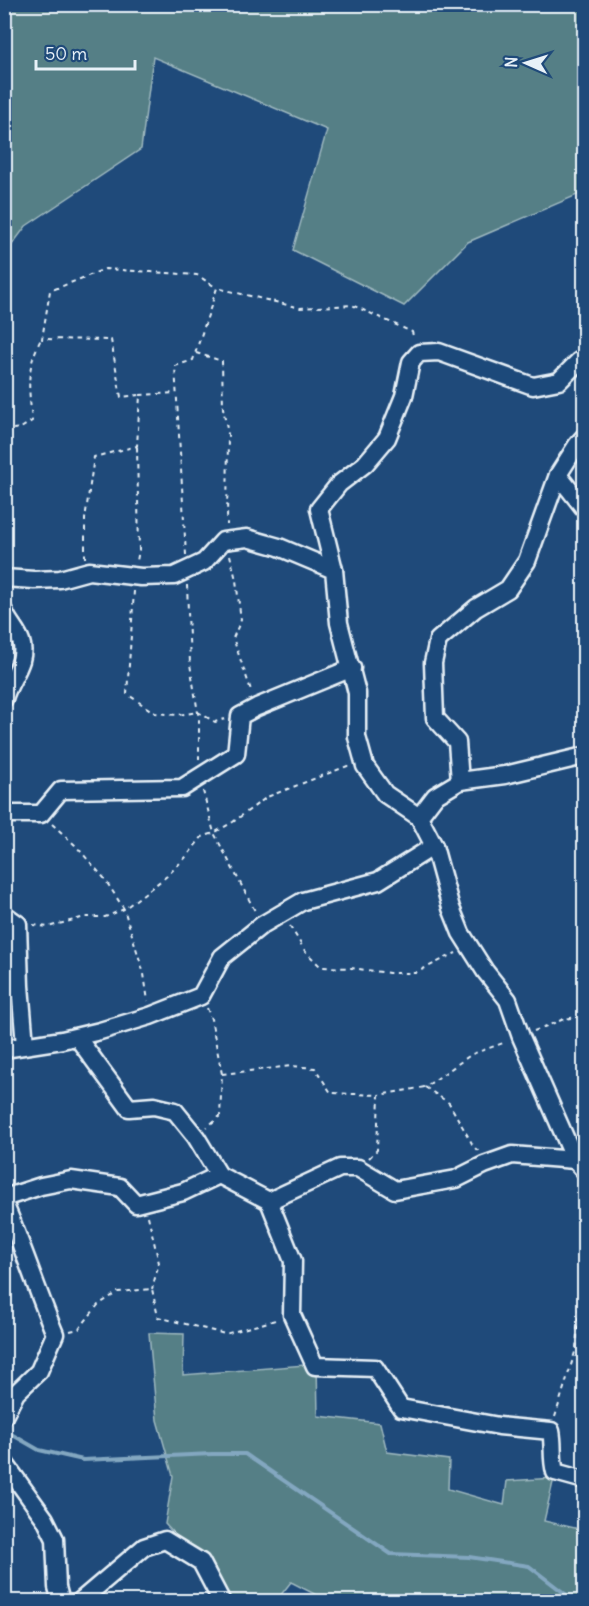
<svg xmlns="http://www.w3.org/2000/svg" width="589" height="1606" font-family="Delius,sans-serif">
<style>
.green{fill:#557f86;stroke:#9eb8bf;stroke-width:1.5}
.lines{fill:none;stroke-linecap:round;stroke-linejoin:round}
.stream{stroke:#83a7c0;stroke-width:4}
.minor-casing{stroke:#e8f1f8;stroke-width:21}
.path{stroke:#e8f1f8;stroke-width:2;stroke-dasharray:4.5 4.5;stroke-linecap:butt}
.minor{stroke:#1f4a7a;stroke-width:16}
</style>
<rect width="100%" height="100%" fill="#1f4a7a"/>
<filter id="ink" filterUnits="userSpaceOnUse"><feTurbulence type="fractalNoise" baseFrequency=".0167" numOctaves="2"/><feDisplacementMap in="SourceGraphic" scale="12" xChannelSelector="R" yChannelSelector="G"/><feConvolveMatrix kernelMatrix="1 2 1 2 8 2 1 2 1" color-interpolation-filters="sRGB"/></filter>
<g filter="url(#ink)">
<g class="green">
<path d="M 5,4 L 584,5 L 584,192 L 468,242 L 404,306 L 293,250 L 327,130 L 153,57 L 141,149 L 26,226 L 5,254 Z"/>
<path d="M 149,1333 L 184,1334 L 183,1375 L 317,1364 L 318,1416 L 380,1423 L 387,1452 L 449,1460 L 448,1489 L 504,1505 L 507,1481 L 554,1478 L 544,1521 L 584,1530 L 584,1601 L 328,1601 L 291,1582 L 276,1601 L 233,1601 L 205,1567 L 165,1524 L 173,1476 L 157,1420 Z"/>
</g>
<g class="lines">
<path class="stream" d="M 4,1430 L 39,1450 L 83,1460 L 212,1454 L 245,1454 L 391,1554 L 469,1557 L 529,1566 L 568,1596 L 581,1602"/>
<g class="minor-casing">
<g id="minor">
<path d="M 558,475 L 584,508"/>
<path d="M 334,570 L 319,509 L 339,484 L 365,464 L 387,438 L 404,396 L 411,362 L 419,353 L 439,352 L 533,386 L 559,381 L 579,361 L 584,362"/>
<path d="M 4,578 L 34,580 L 60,579 L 89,571 L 141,577 L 174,576 L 204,562 L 223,541 L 247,538 L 279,547 L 334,570 L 339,623 L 357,693 L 357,737 L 365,766 L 385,794 L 419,817 L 434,846 L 451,908 L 461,933 L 485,971 L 508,1000 L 521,1037 L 575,1160 L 584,1170"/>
<path d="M 4,611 C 8,622 17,630 21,641 C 28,662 9,679 4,699"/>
<path d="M 460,781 L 457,742 L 435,718 L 433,663 L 438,640 L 476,608 L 508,589 L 527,561 L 558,475 L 577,445 L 584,437"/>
<path d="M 4,814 L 41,814 L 61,790 L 182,788 L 236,754 L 240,716 L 257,707 L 352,668"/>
<path d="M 419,817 L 435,796 L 460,781 L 505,775 L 584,756"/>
<path d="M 4,914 L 18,924 L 20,986 L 25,1045"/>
<path d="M 77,1037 L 129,1108 L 154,1106 L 175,1111 L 196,1137 L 219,1175 L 269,1201 L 340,1168 L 358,1168 L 395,1190 L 456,1179 L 484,1165 L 512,1155 L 575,1160"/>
<path d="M 4,1049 L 62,1040 L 100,1031 L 150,1016 L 201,996 L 222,957 L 262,925 L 303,901 L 378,881 L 434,846"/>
<path d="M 4,1198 L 41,1186 L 71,1180 L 120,1187 L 136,1204 L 183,1192 L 219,1175"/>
<path d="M 269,1201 L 293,1261 L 292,1315 L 315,1366 L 375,1368 L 401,1408 L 499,1426 L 551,1431 C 554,1445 551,1458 555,1472 L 584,1480"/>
<path d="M 4,1203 C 23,1246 37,1291 55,1334 L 39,1371 L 16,1393 L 4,1416"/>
<path d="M 4,1462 L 45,1519 L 55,1539 L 57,1587 L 61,1602"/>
<path d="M 79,1602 L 144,1547 L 165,1540 L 201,1562 L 222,1602"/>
</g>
</g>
<g class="path">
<path d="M 196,353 L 222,361 L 223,408 L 228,434 L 227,525"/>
<path d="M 140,395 L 176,393"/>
<path d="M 4,430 L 21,428 L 32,421 C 29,387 25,371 41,339"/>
<path d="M 137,447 L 139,550 L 137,561"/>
<path d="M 186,555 L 175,366 L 193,360 L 217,288 L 300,308 L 352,305 L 412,332 L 414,339"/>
<path d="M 230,555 L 236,580 L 241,620 L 233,638 L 252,693"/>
<path d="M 85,558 L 85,519 L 94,457 L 137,446 L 140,395 L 121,397 L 111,340 L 42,339 L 50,291 L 105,269 L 197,275 L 217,288"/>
<path d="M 187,585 L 190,664 L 199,719 L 199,759"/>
<path d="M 134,591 L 127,694 L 155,713 L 178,715 L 198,712 L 215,722 L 225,719"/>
<path d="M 203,791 L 214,833 L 255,911"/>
<path d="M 52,824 L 75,845 L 104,878 L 124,909 L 144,974 L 148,1001"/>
<path d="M 33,925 L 48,927 L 85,917 L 105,917 L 124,909 L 167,876 L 187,856 L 202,837 L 214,833 L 233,822 L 267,797 L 350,765"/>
<path d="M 290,926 L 305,951 L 321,967 L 351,968 L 389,973 L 415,973 L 456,953"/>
<path d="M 207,1008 L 211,1019 L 222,1074 L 220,1116 L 207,1127"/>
<path d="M 534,1031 L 564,1019 L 584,1016"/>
<path d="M 222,1074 L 292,1066 L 315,1068 L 331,1093 L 378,1095"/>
<path d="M 425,1087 L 449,1103 L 474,1147 L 479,1152"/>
<path d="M 369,1158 L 377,1150 L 379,1095 L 425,1087 L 472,1054 L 506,1042"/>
<path d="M 148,1216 L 159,1263 L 152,1289"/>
<path d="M 70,1331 L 79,1329 L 98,1305 L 118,1292 L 152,1289 L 158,1317 L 225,1334 L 279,1319"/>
<path d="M 555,1417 L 576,1349 L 584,1236"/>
</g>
<use href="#minor" class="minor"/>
</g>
</g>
<rect width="589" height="1606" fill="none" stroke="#1f4a7a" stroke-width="24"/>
<rect x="12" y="12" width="565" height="1582" fill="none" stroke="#e8f1f8" stroke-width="2" filter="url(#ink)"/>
<g transform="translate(526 63) rotate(273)" stroke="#1f4a7a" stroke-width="4.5" paint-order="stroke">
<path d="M0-4.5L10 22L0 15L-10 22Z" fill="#e8f1f8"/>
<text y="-9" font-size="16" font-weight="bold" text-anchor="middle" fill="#e8f1f8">N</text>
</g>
<path d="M36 60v9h99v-9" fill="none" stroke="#e8f1f8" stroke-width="3"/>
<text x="45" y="60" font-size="18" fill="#e8f1f8" stroke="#1f4a7a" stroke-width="4.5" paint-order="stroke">50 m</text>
</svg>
